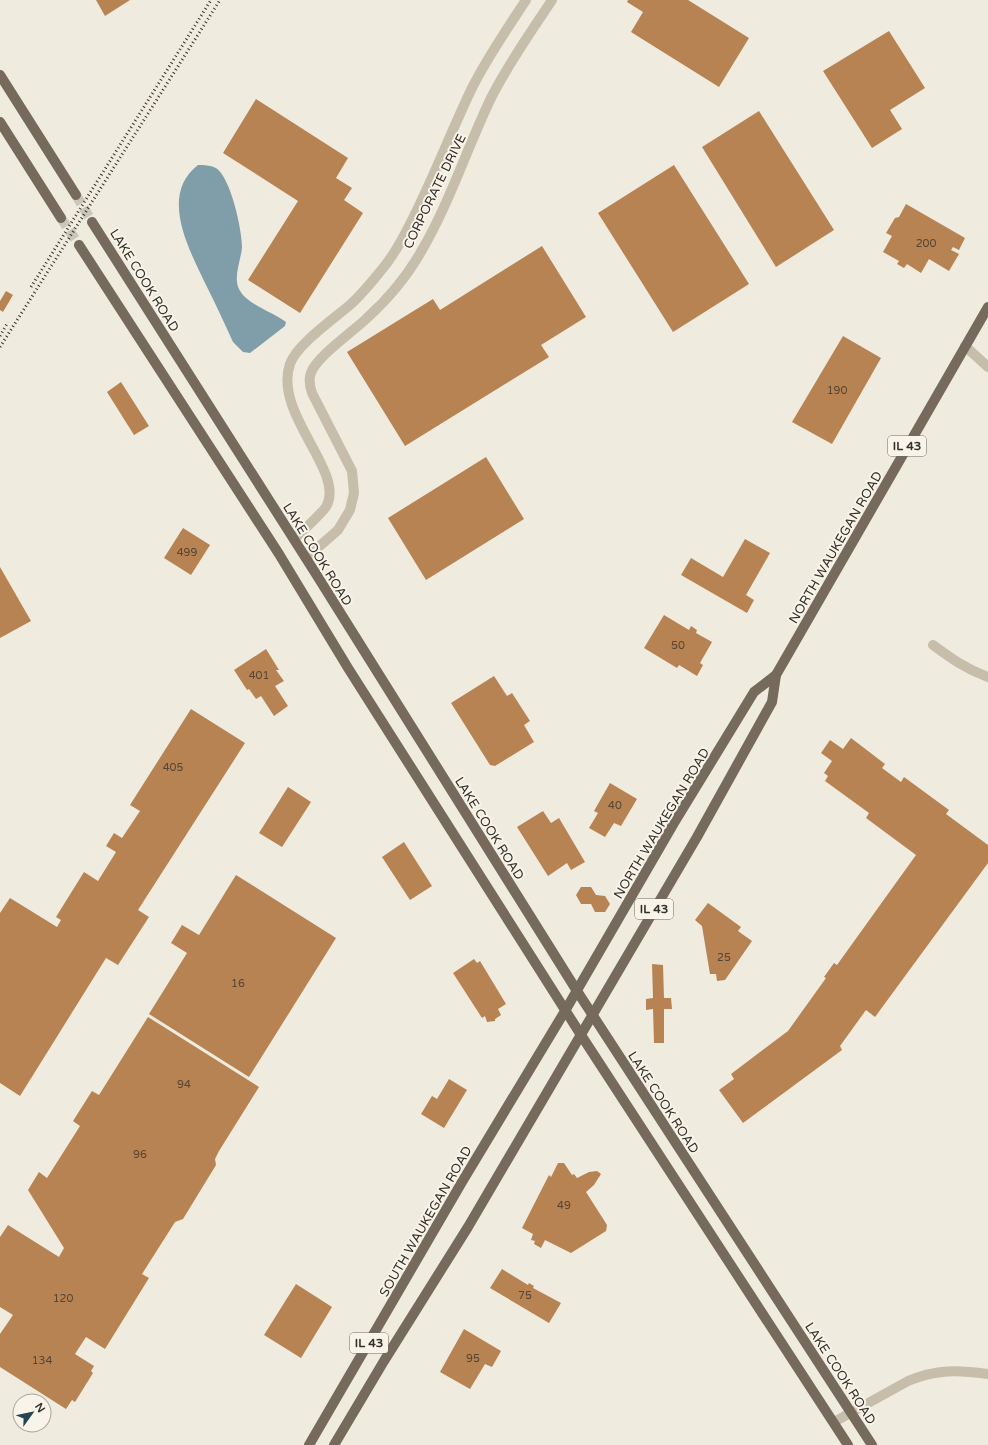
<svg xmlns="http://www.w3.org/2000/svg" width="988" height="1445" font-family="'Varela Round',sans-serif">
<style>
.water{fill:#809ea9}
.building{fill:#b88353}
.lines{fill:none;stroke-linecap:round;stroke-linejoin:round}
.primary-tunnel{stroke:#cac6ba;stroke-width:10;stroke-dasharray:10 5;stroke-linecap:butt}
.street{stroke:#c6beab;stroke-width:10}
.primary{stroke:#756a5c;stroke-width:10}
.rail{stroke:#353029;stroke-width:3;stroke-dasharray:1 3;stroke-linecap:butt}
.labels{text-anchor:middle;stroke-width:4;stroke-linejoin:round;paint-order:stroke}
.number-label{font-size:11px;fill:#564534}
.shield{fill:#f8f4e9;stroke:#706b63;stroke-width:1}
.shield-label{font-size:12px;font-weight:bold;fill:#353029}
.street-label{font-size:13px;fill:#353029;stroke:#f8f4e9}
</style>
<rect width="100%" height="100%" fill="#efebde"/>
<path class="water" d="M 198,165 C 204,165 210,165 216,168 C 231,178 242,230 242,247 C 241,261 233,276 239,289 C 246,304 273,312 286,322 L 285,326 L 250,353 L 243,352 L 233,342 C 224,322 215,303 205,283 C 189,249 159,195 198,165 Z"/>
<g class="building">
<path d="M 96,0 L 130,0 L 105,16 Z"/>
<path d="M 628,0 L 688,0 L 749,38 L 719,87 L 631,32 L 643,12 L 627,2 Z"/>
<path d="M 889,31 L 925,88 L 890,110 L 902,129 L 872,148 L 823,71 Z"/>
<path d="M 256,99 L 348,158 L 336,178 L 352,188 L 344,200 L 363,213 L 300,313 L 248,280 L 298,201 L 223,153 Z"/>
<path d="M 759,111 L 834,230 L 776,267 L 702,147 Z"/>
<path d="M 674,165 L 749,284 L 673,332 L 598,213 Z"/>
<path d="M 906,204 L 965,238 L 959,250 L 953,247 L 951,250 L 959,254 L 949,271 L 929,259 L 921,273 L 907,264 L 904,268 L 897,264 L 899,261 L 883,252 L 892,236 L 886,233 L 895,218 L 899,217 Z"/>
<path d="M 542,246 L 586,317 L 541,345 L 549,357 L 405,446 L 347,352 L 433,299 L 440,310 Z"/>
<path d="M 6,291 L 13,295 L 3,312 L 0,310 L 0,301 Z"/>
<path d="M 843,336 L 881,358 L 832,444 L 792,422 Z"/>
<path d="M 121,382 L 149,426 L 134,435 L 107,392 Z"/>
<path d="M 486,457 L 524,519 L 426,580 L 388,518 Z"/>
<path d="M 183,528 L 210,545 L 191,575 L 164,558 Z"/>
<path d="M 745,539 L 770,553 L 746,595 L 754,600 L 747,613 L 681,575 L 691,558 L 723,577 Z"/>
<path d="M 0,567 L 31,621 L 0,638 Z"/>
<path d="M 664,615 L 689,630 L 691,626 L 697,630 L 696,633 L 712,642 L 700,663 L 703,665 L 697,676 L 679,665 L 677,668 L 644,648 Z"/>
<path d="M 266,649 L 279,670 L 276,670 L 284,681 L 275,686 L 288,706 L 274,716 L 261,696 L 256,699 L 249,689 L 247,690 L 234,670 Z"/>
<path d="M 494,676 L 507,696 L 512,693 L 530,721 L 524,725 L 534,742 L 495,766 L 490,765 L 451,703 Z"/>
<path d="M 191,709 L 245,743 L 138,910 L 149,917 L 118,965 L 106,958 L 20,1096 L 0,1083 L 0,913 L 10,898 L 57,927 L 61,920 L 56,917 L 84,872 L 98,881 L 116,852 L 106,846 L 114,833 L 122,838 L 140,811 L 130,805 Z"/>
<path d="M 851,738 L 885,764 L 882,768 L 901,782 L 904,777 L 949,810 L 946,814 L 988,845 L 988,863 L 875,1017 L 866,1010 L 840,1046 L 842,1050 L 743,1123 L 719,1090 L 734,1079 L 731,1074 L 788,1031 L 826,978 L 824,977 L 834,963 L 837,965 L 916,855 L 866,818 L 869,813 L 825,781 L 828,776 L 824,773 L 832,761 L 821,753 L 830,740 L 843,749 Z"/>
<path d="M 610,783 L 637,799 L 621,826 L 614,823 L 605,837 L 589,828 L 598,813 L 594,811 Z"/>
<path d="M 288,787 L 311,802 L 282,847 L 259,833 Z"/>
<path d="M 543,811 L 551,823 L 559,818 L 585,862 L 571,870 L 567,863 L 548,876 L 517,827 Z"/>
<path d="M 404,842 L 432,886 L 410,900 L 382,857 Z"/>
<path d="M 236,875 L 336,938 L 249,1077 L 149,1014 L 187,953 L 171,943 L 182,925 L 199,935 Z"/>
<path d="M 581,887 L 591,887 L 596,895 L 605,896 L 610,904 L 605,912 L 595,912 L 591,904 L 581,904 L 576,895 Z"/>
<path d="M 708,903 L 741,927 L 738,931 L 752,941 L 725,980 L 717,981 L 716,974 L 710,974 L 702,926 L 695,920 Z"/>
<path d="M 474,959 L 477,963 L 480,961 L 506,1004 L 498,1009 L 501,1015 L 495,1019 L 495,1021 L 487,1022 L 485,1016 L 482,1018 L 453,973 Z"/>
<path d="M 652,964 L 663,965 L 664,998 L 671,998 L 672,1009 L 664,1009 L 664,1043 L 654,1043 L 653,1009 L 646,1010 L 646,999 L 653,998 Z"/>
<path d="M 148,1017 L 259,1087 L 219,1151 L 215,1159 L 216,1165 L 183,1219 L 175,1222 L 142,1274 L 149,1278 L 105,1349 L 86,1337 L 75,1354 L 94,1366 L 91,1371 L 93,1373 L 75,1402 L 72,1400 L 66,1409 L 0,1367 L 0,1334 L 13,1315 L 0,1307 L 0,1237 L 8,1225 L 59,1257 L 64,1248 L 28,1190 L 39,1172 L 47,1178 L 80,1126 L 73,1121 L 92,1091 L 99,1095 Z"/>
<path d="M 449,1079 L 467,1090 L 444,1128 L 421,1114 L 432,1096 L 437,1099 Z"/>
<path d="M 558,1163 L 564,1163 L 572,1175 L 574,1174 L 577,1178 L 589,1172 L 597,1171 L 601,1174 L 594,1185 L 586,1192 L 607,1225 L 606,1231 L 571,1253 L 545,1240 L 541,1248 L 534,1244 L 535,1241 L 531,1240 L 533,1234 L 522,1228 L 549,1175 L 551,1177 Z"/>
<path d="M 502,1269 L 528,1285 L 529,1283 L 534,1286 L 533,1288 L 561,1303 L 549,1323 L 490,1288 Z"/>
<path d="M 296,1284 L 332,1307 L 301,1358 L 264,1335 Z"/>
<path d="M 464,1329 L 501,1351 L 492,1367 L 485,1364 L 470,1389 L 440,1372 Z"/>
</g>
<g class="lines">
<g class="primary-tunnel">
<path d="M 76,195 L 92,222"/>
<path d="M 61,218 L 79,245"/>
</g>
<g class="street">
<path d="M 965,346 L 988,367"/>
<path d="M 294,539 C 301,532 324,512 327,505 C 344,470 273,413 290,364 C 296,345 335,318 351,304 C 361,295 370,284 379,273 C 395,255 406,232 417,210 C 436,171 452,130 471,90 C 486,59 507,29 526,0"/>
<path d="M 306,558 L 338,530 L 350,510 L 354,493 L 352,471 L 312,393 C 310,387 308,380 311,373 C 316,357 354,331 367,318 C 388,299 408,275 422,250 C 450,202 467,148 491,98 C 508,64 531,32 552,0"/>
<path d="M 933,645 C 952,659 966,669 988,677"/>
<path d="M 834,1422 L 908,1381 C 937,1369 958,1370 988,1374"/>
</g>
<g class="primary">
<path d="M 0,75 L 76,195"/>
<path d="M 0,122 L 61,218"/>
<path d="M 92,222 L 316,574 L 577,991 L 872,1445"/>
<path d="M 79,245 L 279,554 L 348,668 L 581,1035 L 848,1445"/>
<path d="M 309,1445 L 462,1182 L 565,1011 L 674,823 L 754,692 L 776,675"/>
<path d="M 334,1445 L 384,1361 L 468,1227 L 697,837 L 772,702 L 776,675 L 988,307"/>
</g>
<g class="rail">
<path d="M 31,287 L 211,0"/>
<path d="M 0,336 L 8,322"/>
<path d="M 0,347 L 220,0"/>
</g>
</g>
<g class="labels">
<g class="number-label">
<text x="926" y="247">200</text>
<text x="837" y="394">190</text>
<text x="187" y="556">499</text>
<text x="678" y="649">50</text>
<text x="259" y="679">401</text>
<text x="173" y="771">405</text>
<text x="615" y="809">40</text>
<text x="724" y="961">25</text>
<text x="238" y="987">16</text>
<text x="184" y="1088">94</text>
<text x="140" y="1158">96</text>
<text x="564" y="1209">49</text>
<text x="525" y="1299">75</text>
<text x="63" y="1302">120</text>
<text x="473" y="1362">95</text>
<text x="42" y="1364">134</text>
</g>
<g class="shield">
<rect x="888" y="436" width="38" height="20" rx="3"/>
<rect x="635" y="899" width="38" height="20" rx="3"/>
<rect x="350" y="1333" width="38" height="20" rx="3"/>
</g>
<g class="shield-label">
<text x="907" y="450">IL 43</text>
<text x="654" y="913">IL 43</text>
<text x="369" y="1347">IL 43</text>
</g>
<g class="street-label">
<text transform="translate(434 191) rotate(-64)" y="5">CORPORATE DRIVE</text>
<text transform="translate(145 280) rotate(58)" y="5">LAKE COOK ROAD</text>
<text transform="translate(835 547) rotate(-60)" y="5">NORTH WAUKEGAN ROAD</text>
<text transform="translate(318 554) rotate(58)" y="5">LAKE COOK ROAD</text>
<text transform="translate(661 823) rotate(-59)" y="5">NORTH WAUKEGAN ROAD</text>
<text transform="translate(490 828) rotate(58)" y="5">LAKE COOK ROAD</text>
<text transform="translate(664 1102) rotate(57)" y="5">LAKE COOK ROAD</text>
<text transform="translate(425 1221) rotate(-60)" y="5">SOUTH WAUKEGAN ROAD</text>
<text transform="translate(841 1373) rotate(57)" y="5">LAKE COOK ROAD</text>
</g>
</g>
<g transform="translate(32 1413) rotate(57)"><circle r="19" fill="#f8f4e9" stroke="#aaa69c"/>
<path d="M0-3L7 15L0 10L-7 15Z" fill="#234452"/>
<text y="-6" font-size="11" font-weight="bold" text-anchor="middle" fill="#353029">N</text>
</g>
</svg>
